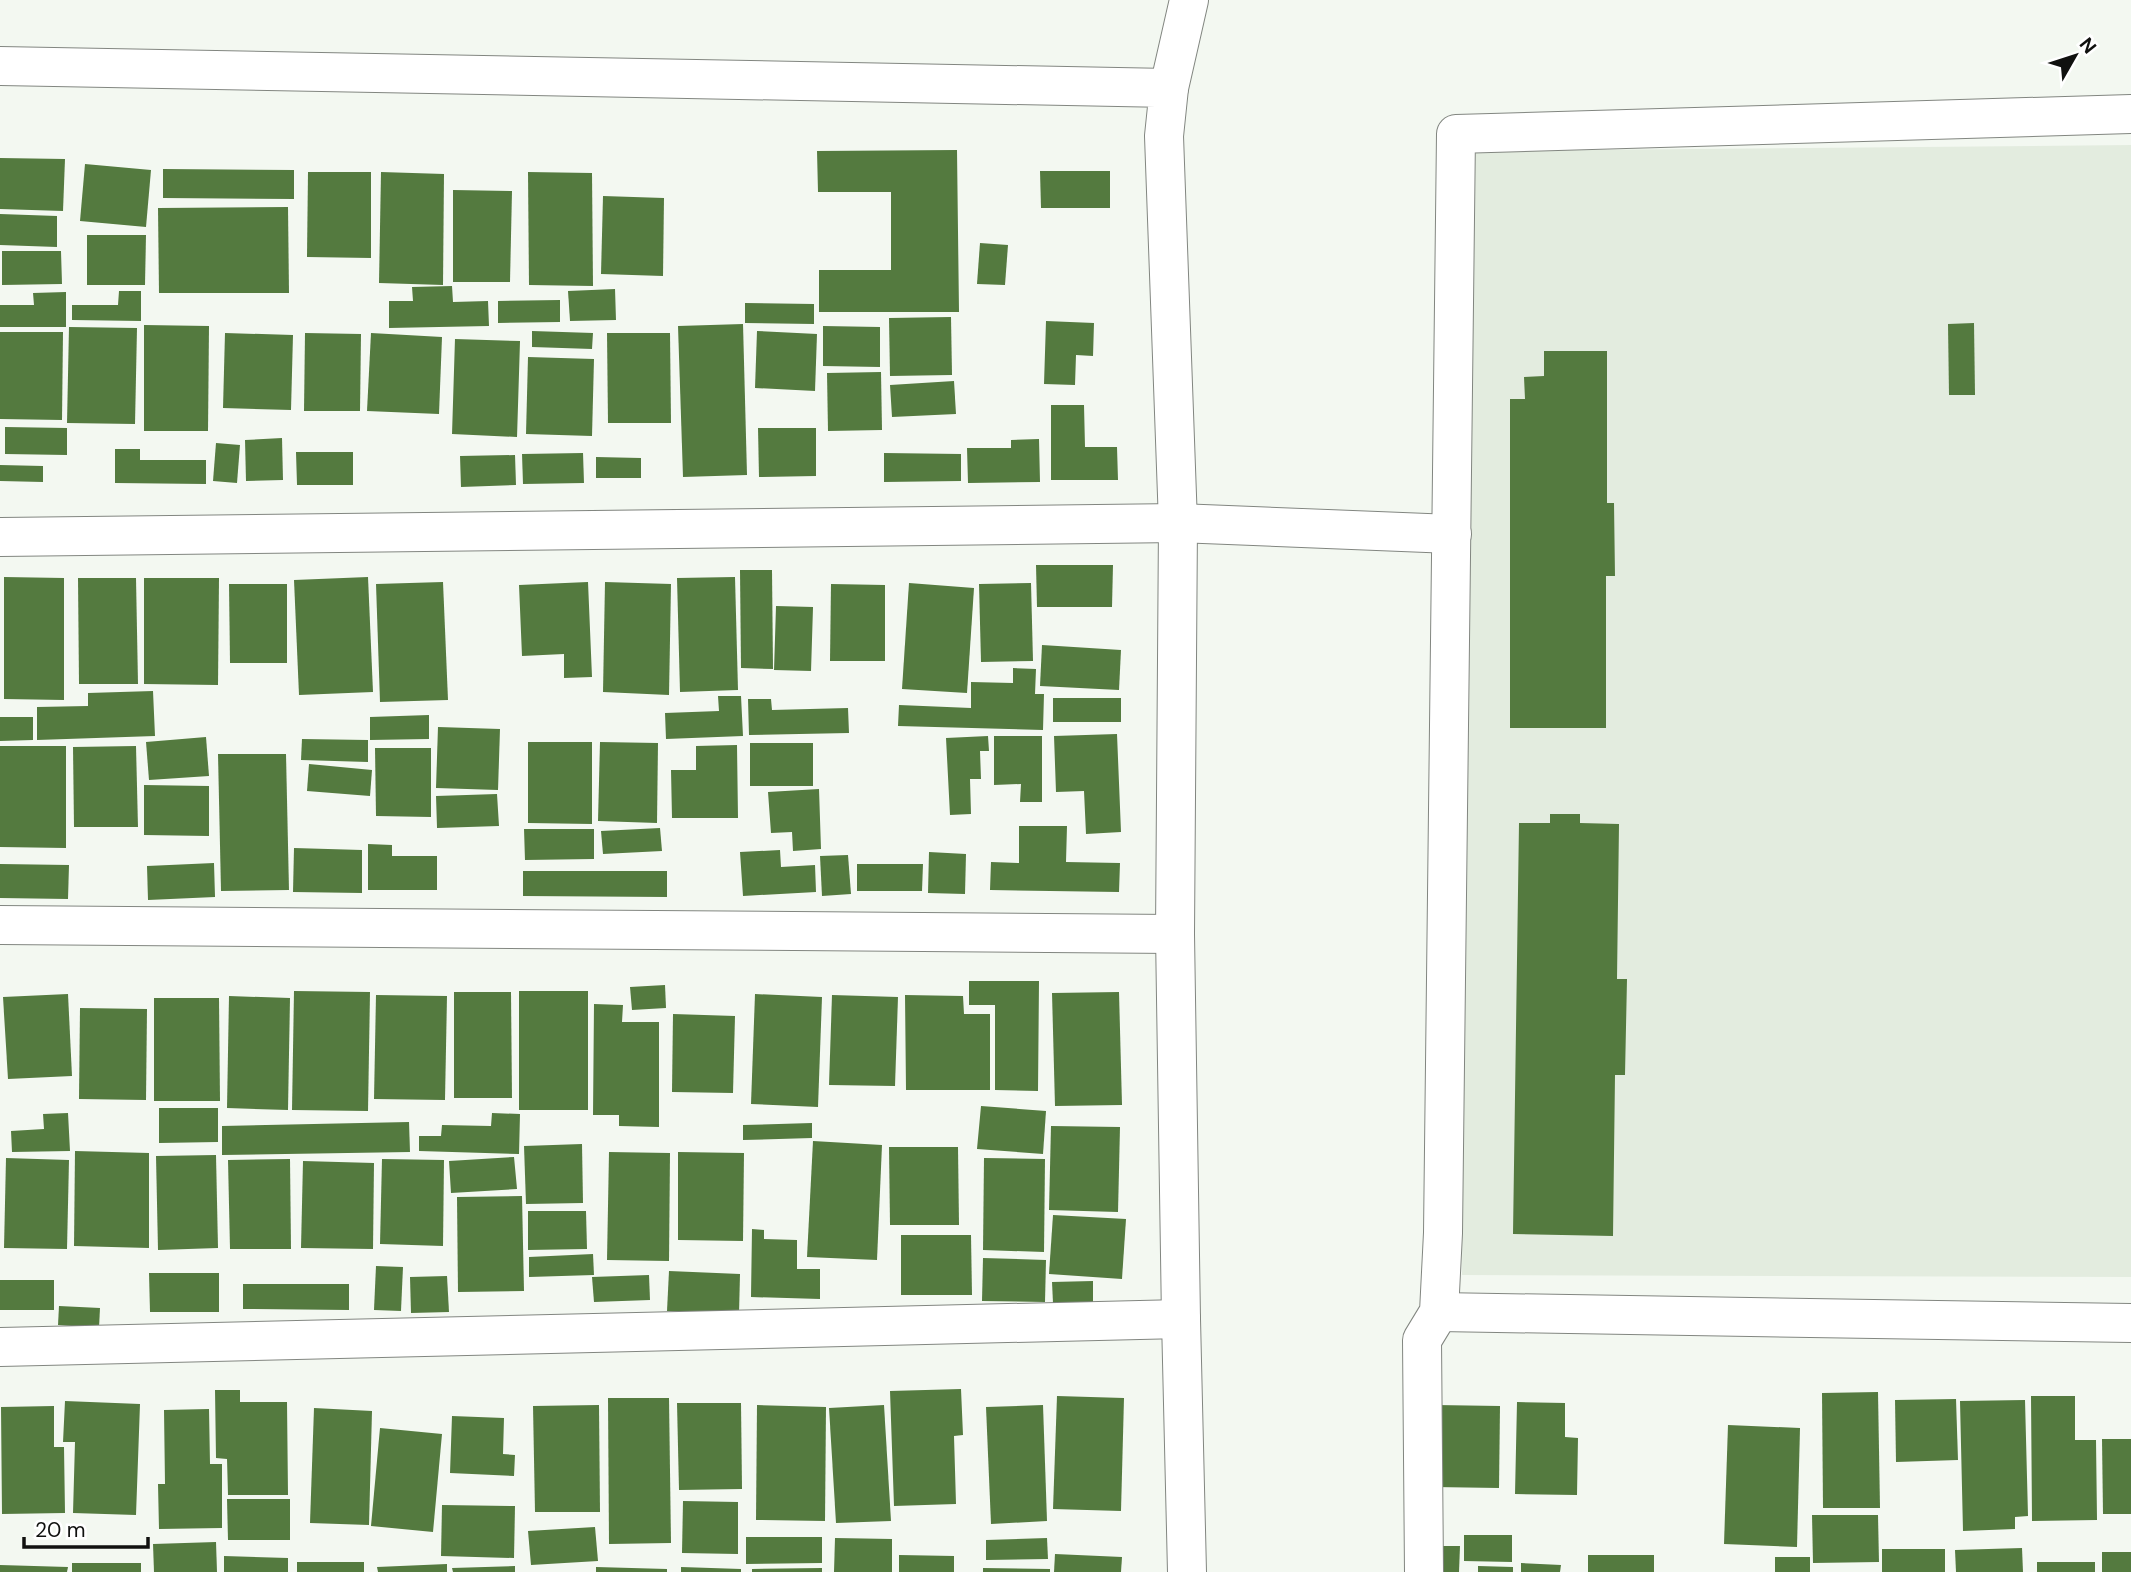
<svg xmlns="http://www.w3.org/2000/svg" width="2131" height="1572" font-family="'DM Sans',sans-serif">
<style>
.built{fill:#e3ecdf}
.building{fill:#547a3f}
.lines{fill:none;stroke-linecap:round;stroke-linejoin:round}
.minor-casing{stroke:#828680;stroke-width:40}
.minor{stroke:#fff;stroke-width:38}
</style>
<rect width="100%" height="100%" fill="#f3f8f1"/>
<path class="built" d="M 2131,145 L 2131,1277 L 1462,1275 L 1471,151 Z"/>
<g class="building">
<path d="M 957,150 L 959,312 L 819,312 L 819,270 L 891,270 L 891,192 L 818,192 L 817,151 Z"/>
<path d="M 0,158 L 65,159 L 63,211 L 0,209 Z"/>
<path d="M 85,164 L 151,170 L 146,227 L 80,221 Z"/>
<path d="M 163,169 L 294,170 L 294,199 L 163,198 Z"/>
<path d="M 1040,171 L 1110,171 L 1110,208 L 1041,208 Z"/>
<path d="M 308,172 L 371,172 L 371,258 L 307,257 Z"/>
<path d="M 381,172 L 444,174 L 443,285 L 379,283 Z"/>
<path d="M 528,172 L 592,173 L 593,286 L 529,285 Z"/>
<path d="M 453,190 L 512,191 L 510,282 L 453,282 Z"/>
<path d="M 603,196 L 664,198 L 663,276 L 601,274 Z"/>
<path d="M 288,207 L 289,293 L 159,293 L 158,208 Z"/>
<path d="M 0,214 L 57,216 L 57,247 L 0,245 Z"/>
<path d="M 87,235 L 146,235 L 145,285 L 87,285 Z"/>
<path d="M 980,243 L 1008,245 L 1005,285 L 977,284 Z"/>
<path d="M 2,251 L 61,251 L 62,284 L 2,285 Z"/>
<path d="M 452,286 L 453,302 L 488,301 L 489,326 L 389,328 L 389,301 L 413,301 L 412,287 Z"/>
<path d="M 615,289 L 616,320 L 570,321 L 568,291 Z"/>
<path d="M 119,291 L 141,291 L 141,321 L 72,320 L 72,305 L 118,305 Z"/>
<path d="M 66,292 L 66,327 L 0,327 L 0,305 L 34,305 L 33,293 Z"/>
<path d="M 560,300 L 560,322 L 498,323 L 498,301 Z"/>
<path d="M 745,303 L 814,304 L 814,324 L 745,323 Z"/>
<path d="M 951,317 L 952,375 L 890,376 L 889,318 Z"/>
<path d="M 1046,321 L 1094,323 L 1093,356 L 1076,355 L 1075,385 L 1044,384 Z"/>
<path d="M 1974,323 L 1975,395 L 1949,395 L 1948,324 Z"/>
<path d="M 743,324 L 747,475 L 683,477 L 678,326 Z"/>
<path d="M 144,325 L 209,326 L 208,431 L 144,431 Z"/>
<path d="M 823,326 L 880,327 L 880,367 L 823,366 Z"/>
<path d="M 69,327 L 137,328 L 135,424 L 67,423 Z"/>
<path d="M 532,331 L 593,333 L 592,349 L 532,347 Z"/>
<path d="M 757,331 L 817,334 L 815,391 L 755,388 Z"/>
<path d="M 0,332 L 63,332 L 62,420 L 0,419 Z"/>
<path d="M 225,333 L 293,335 L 291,410 L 223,408 Z"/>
<path d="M 305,333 L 361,334 L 360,411 L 304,411 Z"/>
<path d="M 371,333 L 442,337 L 439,414 L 367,411 Z"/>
<path d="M 607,333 L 670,333 L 671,423 L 608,423 Z"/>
<path d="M 455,339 L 520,341 L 517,437 L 452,434 Z"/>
<path d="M 1544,351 L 1607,351 L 1607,503 L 1614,503 L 1615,576 L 1606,576 L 1606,728 L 1510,728 L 1510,399 L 1525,399 L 1524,377 L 1544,376 Z"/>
<path d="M 528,357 L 594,359 L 592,436 L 526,434 Z"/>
<path d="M 881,372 L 882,430 L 828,431 L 827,373 Z"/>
<path d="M 954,381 L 956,414 L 892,417 L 890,385 Z"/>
<path d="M 1051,405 L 1084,405 L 1085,447 L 1117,447 L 1118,480 L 1051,480 Z"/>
<path d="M 5,427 L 67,428 L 67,455 L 5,454 Z"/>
<path d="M 758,428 L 816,428 L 816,476 L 759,477 Z"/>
<path d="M 282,438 L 283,480 L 246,481 L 245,440 Z"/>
<path d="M 1039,439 L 1040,482 L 968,483 L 967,448 L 1011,448 L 1011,440 Z"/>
<path d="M 216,443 L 240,445 L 237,483 L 213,481 Z"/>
<path d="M 115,449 L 140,449 L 140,460 L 206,460 L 206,484 L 115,483 Z"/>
<path d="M 296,452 L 353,452 L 353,485 L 297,485 Z"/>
<path d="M 583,453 L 584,483 L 523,484 L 522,454 Z"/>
<path d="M 884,453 L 961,454 L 961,481 L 884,482 Z"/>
<path d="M 515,455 L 516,485 L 461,487 L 460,456 Z"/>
<path d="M 596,457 L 641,458 L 641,478 L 596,478 Z"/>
<path d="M 0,465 L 43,466 L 43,482 L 0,481 Z"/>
<path d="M 1036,565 L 1113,565 L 1112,607 L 1037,607 Z"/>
<path d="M 740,570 L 772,570 L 773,669 L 741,668 Z"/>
<path d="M 4,577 L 64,578 L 64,700 L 4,699 Z"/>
<path d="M 368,577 L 373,692 L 299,695 L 294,580 Z"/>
<path d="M 735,577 L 738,690 L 680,692 L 677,578 Z"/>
<path d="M 78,578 L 136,578 L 138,684 L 79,684 Z"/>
<path d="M 144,578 L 219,578 L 218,685 L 144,684 Z"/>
<path d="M 443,582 L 448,700 L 380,702 L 376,584 Z"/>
<path d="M 588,582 L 592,677 L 564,678 L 564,654 L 522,656 L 519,585 Z"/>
<path d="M 605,582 L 671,584 L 669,695 L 603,692 Z"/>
<path d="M 909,583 L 974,588 L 967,693 L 902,689 Z"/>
<path d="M 1031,583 L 1033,661 L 981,662 L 979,584 Z"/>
<path d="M 229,584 L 287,584 L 287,663 L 230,663 Z"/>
<path d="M 831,584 L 885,585 L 885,661 L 830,661 Z"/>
<path d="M 776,606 L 813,607 L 811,671 L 774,670 Z"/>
<path d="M 1042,645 L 1121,650 L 1119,690 L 1040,686 Z"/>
<path d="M 1013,668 L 1036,669 L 1035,694 L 1044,694 L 1043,730 L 898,726 L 899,705 L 971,708 L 971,682 L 1013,683 Z"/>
<path d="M 153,691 L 155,736 L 37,740 L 37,707 L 88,706 L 88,693 Z"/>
<path d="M 718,696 L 741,696 L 743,736 L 666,739 L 665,713 L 719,711 Z"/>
<rect x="1053" y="698" width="68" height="24"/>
<path d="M 748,699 L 771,699 L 772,710 L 848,708 L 849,733 L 749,735 Z"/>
<path d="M 429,715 L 429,739 L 370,740 L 370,717 Z"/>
<path d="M 0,717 L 33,717 L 33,740 L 0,741 Z"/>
<path d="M 438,727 L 500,729 L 498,790 L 436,788 Z"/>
<path d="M 1117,734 L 1121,832 L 1086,834 L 1084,791 L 1056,792 L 1054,736 Z"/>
<path d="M 988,736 L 989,751 L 980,751 L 981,779 L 970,779 L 971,814 L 950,815 L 946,738 Z"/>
<path d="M 994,736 L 1042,736 L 1042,802 L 1020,802 L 1021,784 L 994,785 Z"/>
<path d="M 206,737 L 209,776 L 149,780 L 146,742 Z"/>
<path d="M 302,739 L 368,740 L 368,762 L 301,760 Z"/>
<path d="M 528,742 L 592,742 L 592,824 L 528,823 Z"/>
<path d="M 600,742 L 658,743 L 657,823 L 598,821 Z"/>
<rect x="750" y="743" width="63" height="43"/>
<path d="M 737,745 L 738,818 L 672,818 L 671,770 L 696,770 L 696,746 Z"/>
<path d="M 0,746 L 66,746 L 66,848 L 0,847 Z"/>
<path d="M 136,746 L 138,827 L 74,827 L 73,747 Z"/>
<path d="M 375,748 L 431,748 L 431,817 L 376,816 Z"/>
<path d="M 218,754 L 286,754 L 289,890 L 221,891 Z"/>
<path d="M 309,764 L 372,770 L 370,796 L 307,791 Z"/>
<path d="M 144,785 L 209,786 L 209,836 L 144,835 Z"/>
<path d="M 819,789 L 821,849 L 793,851 L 792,832 L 771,833 L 768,792 Z"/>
<path d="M 497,794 L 499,826 L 437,828 L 436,796 Z"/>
<path d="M 1550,814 L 1580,814 L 1580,823 L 1619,824 L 1617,979 L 1627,979 L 1625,1075 L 1615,1075 L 1613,1236 L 1513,1234 L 1519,823 L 1550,823 Z"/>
<path d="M 1019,826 L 1067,826 L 1066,862 L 1120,863 L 1119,892 L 990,890 L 991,862 L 1019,863 Z"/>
<path d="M 660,828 L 662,851 L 603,854 L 601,831 Z"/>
<path d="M 524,829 L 594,829 L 594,859 L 525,860 Z"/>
<path d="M 368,844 L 392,845 L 392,856 L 437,856 L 437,890 L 368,890 Z"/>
<path d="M 294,848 L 362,850 L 362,893 L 293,892 Z"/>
<path d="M 780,850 L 781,867 L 815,865 L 816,892 L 743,896 L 740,852 Z"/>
<path d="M 929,852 L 966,854 L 965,894 L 928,893 Z"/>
<path d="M 848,855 L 851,894 L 822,896 L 820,856 Z"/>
<path d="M 214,863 L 215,897 L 148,900 L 147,866 Z"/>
<path d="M 0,864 L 69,865 L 68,899 L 0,898 Z"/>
<path d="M 857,864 L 923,864 L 922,891 L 857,891 Z"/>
<path d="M 523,871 L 667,871 L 667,897 L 523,896 Z"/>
<path d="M 969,981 L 1039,981 L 1038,1091 L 995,1090 L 995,1005 L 969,1005 Z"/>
<path d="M 665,985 L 666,1008 L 632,1010 L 630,987 Z"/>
<path d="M 294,991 L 370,992 L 368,1111 L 292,1110 Z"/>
<rect x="519" y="991" width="69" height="119"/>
<path d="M 454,992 L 511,992 L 512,1098 L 454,1098 Z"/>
<path d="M 1119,992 L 1122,1105 L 1055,1106 L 1052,993 Z"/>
<path d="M 68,994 L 72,1076 L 8,1079 L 3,997 Z"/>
<path d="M 755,994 L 822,997 L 818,1107 L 751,1104 Z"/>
<path d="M 376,995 L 447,996 L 445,1100 L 374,1099 Z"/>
<path d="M 832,995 L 898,997 L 895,1086 L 829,1085 Z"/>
<path d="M 905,995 L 963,996 L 964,1014 L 990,1014 L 990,1090 L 906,1090 Z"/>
<path d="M 229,996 L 290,998 L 288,1110 L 227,1108 Z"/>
<path d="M 154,998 L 219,998 L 220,1101 L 154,1101 Z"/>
<path d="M 594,1004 L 623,1005 L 622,1022 L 659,1022 L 659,1127 L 619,1126 L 619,1115 L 593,1115 Z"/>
<path d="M 80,1008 L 147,1009 L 146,1100 L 79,1099 Z"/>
<path d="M 673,1014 L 735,1016 L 733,1093 L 672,1092 Z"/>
<path d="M 981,1106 L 1046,1111 L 1043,1154 L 977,1149 Z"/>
<path d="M 159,1108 L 218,1108 L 218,1142 L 159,1143 Z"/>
<path d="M 68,1113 L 70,1151 L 12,1152 L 11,1131 L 44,1129 L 43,1114 Z"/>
<path d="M 492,1113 L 520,1114 L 519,1154 L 419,1151 L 419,1136 L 441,1136 L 442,1125 L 491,1126 Z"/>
<path d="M 409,1122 L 410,1152 L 222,1155 L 222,1126 Z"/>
<path d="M 812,1123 L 812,1138 L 743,1140 L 743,1125 Z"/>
<path d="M 1051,1126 L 1120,1127 L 1118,1212 L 1049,1210 Z"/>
<path d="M 813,1141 L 882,1145 L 877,1260 L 807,1257 Z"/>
<path d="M 582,1144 L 583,1203 L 526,1204 L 524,1146 Z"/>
<path d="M 889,1147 L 958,1147 L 959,1225 L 890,1225 Z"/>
<path d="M 75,1151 L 149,1153 L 149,1248 L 74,1246 Z"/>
<path d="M 609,1152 L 670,1153 L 669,1261 L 607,1260 Z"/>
<path d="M 678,1152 L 744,1153 L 743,1241 L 678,1240 Z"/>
<path d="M 216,1155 L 218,1248 L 158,1250 L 156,1156 Z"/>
<path d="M 514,1157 L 517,1189 L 451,1193 L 449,1161 Z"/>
<path d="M 6,1158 L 69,1160 L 67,1249 L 4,1248 Z"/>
<path d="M 984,1158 L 1045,1159 L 1044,1252 L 983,1250 Z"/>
<path d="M 290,1159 L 291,1249 L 230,1249 L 228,1160 Z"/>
<path d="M 382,1159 L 444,1160 L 443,1246 L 380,1244 Z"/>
<path d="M 303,1161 L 374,1163 L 373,1249 L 301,1248 Z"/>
<path d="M 522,1196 L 524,1291 L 458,1292 L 457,1197 Z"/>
<path d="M 528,1211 L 586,1211 L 587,1249 L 528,1250 Z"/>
<path d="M 1053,1215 L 1126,1219 L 1122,1279 L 1049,1274 Z"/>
<path d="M 752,1229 L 764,1230 L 764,1239 L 797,1240 L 797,1269 L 820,1269 L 820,1299 L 751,1297 Z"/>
<path d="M 901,1235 L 971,1235 L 972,1295 L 901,1295 Z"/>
<path d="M 593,1254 L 594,1275 L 529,1277 L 529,1257 Z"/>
<path d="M 983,1258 L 1046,1260 L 1045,1302 L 982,1301 Z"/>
<path d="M 376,1266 L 403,1267 L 401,1311 L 374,1310 Z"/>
<path d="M 669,1271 L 740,1274 L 739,1314 L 667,1311 Z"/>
<path d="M 149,1273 L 219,1273 L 219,1312 L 150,1312 Z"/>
<path d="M 649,1275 L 650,1300 L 594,1302 L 592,1277 Z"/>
<path d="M 447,1276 L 449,1312 L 411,1313 L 410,1277 Z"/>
<rect x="0" y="1280" width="54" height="30"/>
<path d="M 1093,1281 L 1093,1302 L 1053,1303 L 1052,1282 Z"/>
<path d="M 243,1284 L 349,1284 L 349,1310 L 243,1309 Z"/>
<path d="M 59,1306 L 100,1308 L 99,1328 L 58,1325 Z"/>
<path d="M 961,1389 L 963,1435 L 954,1436 L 956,1504 L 894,1506 L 890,1391 Z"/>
<path d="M 215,1390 L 240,1390 L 240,1402 L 287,1402 L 288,1495 L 228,1495 L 227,1459 L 216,1458 Z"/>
<path d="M 1878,1392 L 1880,1508 L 1823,1508 L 1822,1393 Z"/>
<path d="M 1057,1396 L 1124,1398 L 1121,1511 L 1053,1509 Z"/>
<path d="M 2031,1396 L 2075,1396 L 2075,1440 L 2096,1440 L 2097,1520 L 2032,1521 Z"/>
<path d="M 608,1398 L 669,1398 L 671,1543 L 609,1544 Z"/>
<path d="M 1956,1399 L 1958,1460 L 1896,1462 L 1895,1400 Z"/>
<path d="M 2025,1400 L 2028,1516 L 2015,1517 L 2015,1529 L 1963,1531 L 1960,1401 Z"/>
<path d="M 65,1401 L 140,1404 L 136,1515 L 73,1513 L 75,1442 L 63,1442 Z"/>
<path d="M 1517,1402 L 1565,1403 L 1565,1437 L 1578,1438 L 1577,1495 L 1515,1494 Z"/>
<path d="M 677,1403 L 741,1403 L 742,1489 L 679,1490 Z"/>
<path d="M 599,1405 L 600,1512 L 535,1512 L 533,1406 Z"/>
<path d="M 757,1405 L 826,1407 L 825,1521 L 756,1520 Z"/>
<path d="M 884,1405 L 891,1521 L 836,1523 L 829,1408 Z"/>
<path d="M 1043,1405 L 1047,1521 L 991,1524 L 986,1407 Z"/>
<path d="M 1436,1405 L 1500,1406 L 1499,1488 L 1434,1487 Z"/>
<path d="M 54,1406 L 54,1447 L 64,1447 L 65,1513 L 2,1514 L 1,1407 Z"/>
<path d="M 314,1408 L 372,1411 L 369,1525 L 310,1523 Z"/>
<path d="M 209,1409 L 210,1464 L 222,1464 L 222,1528 L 159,1529 L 158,1484 L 165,1484 L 164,1410 Z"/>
<path d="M 452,1416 L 504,1418 L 503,1454 L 515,1455 L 514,1476 L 450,1473 Z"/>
<path d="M 1728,1425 L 1800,1428 L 1797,1547 L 1724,1544 Z"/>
<path d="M 380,1428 L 442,1434 L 433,1532 L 371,1526 Z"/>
<path d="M 2102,1439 L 2131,1439 L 2131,1514 L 2103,1514 Z"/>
<path d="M 227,1499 L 290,1499 L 290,1540 L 228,1540 Z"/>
<path d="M 683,1501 L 738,1502 L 738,1554 L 682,1553 Z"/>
<path d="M 442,1505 L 515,1506 L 514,1558 L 441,1556 Z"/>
<path d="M 1812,1515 L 1878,1515 L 1879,1562 L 1813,1563 Z"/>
<path d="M 595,1527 L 598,1561 L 531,1565 L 528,1531 Z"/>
<path d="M 1464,1535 L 1512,1535 L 1512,1562 L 1464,1561 Z"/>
<path d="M 746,1537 L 822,1537 L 822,1563 L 746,1564 Z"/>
<path d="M 835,1538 L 892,1539 L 892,1572 L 834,1572 Z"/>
<path d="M 1047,1538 L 1048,1559 L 986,1560 L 986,1540 Z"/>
<path d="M 216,1542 L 217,1572 L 154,1572 L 153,1544 Z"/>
<path d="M 1434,1546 L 1460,1546 L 1459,1572 L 1433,1572 Z"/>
<path d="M 2022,1548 L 2023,1572 L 1956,1572 L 1955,1550 Z"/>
<rect x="1882" y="1549" width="63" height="23"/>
<rect x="2102" y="1552" width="29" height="20"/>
<path d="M 1055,1554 L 1122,1557 L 1121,1572 L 1054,1572 Z"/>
<path d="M 899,1555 L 954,1556 L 954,1572 L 899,1572 Z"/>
<rect x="1588" y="1555" width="66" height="17"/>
<path d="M 224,1556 L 288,1558 L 288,1572 L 224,1572 Z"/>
<rect x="1775" y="1557" width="35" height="15"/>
<rect x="297" y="1562" width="67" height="10"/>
<rect x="2037" y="1562" width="58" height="10"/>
<rect x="72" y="1563" width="69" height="9"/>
<path d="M 1521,1563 L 1561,1565 L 1560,1572 L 1521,1572 Z"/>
<path d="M 447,1564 L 447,1572 L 378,1572 L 377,1567 Z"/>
<path d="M 0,1565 L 68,1567 L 67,1572 L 0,1572 Z"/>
<path d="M 515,1566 L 515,1572 L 453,1572 L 452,1568 Z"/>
<path d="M 1478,1566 L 1513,1567 L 1513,1572 L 1478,1572 Z"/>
<path d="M 596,1567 L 667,1569 L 667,1572 L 596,1572 Z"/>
<path d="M 681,1567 L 741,1569 L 741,1572 L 681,1572 Z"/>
<path d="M 822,1568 L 822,1572 L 752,1572 L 752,1569 Z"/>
<path d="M 983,1568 L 1050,1569 L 1050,1572 L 983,1572 Z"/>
</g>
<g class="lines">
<g class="minor-casing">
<g id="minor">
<path d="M 0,66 L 1169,88 L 1164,136 L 1178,523 L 1175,934 L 1181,1319 L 1187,1572"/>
<path d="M 1169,88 L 1189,0"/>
<path d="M 0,537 L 1178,523 L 1452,534"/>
<path d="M 0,925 L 1175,934"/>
<path d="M 1439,1312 L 2131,1323"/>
<path d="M 0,1347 L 1181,1319"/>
<path d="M 1424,1572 L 1422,1340 L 1439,1312 L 1443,1233 L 1456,134 L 2131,114"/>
</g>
</g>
<use href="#minor" class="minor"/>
</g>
<g transform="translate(2075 56) rotate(51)" stroke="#ffffff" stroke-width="5" paint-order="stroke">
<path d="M0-5L12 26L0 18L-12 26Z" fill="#10110f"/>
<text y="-10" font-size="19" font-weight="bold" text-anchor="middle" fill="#10110f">N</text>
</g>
<path d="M24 1537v10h124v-10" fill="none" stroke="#10110f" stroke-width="3.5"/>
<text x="35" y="1537" font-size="21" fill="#10110f" stroke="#ffffff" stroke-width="5" paint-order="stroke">20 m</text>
</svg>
